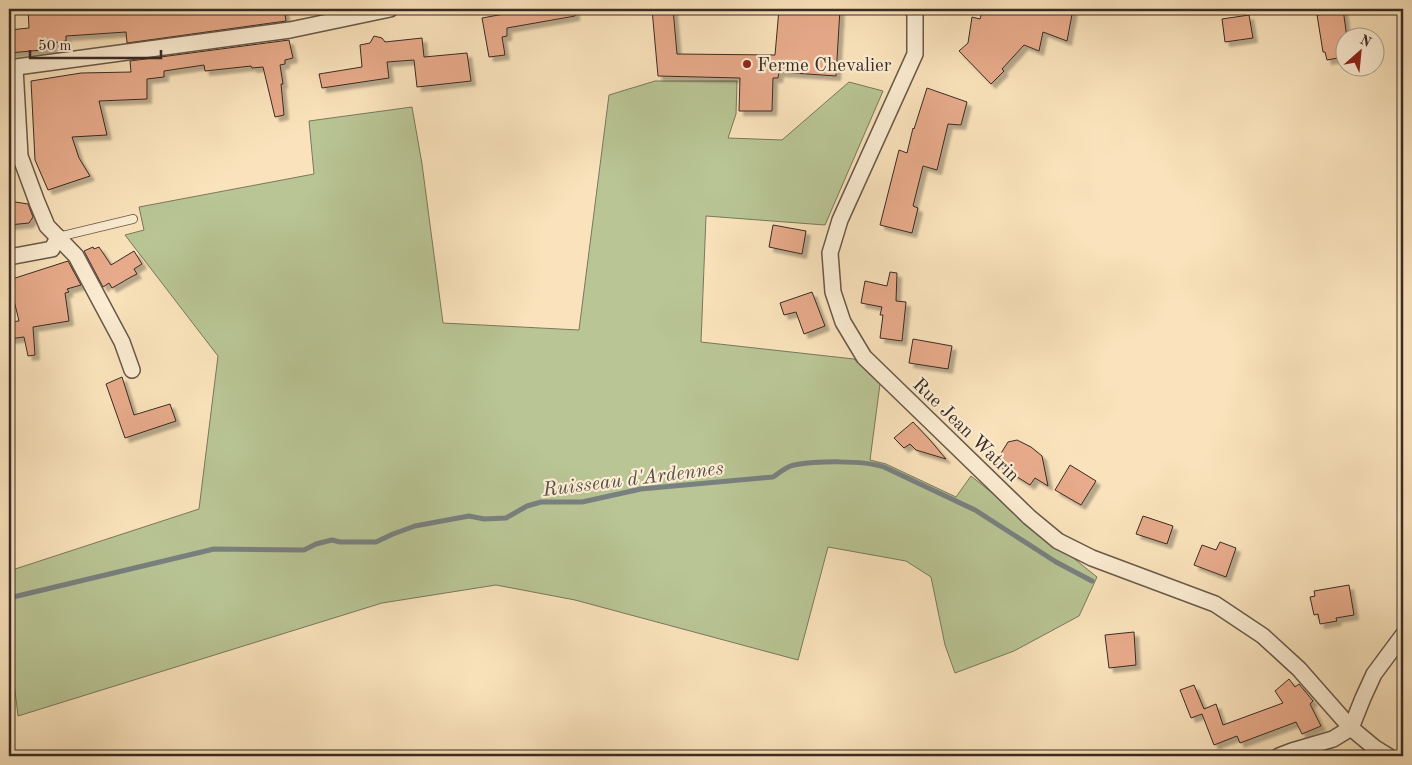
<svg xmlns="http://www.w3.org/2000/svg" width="1412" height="765" font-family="'Old Standard TT',serif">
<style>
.green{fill:#b9c595;stroke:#79785c}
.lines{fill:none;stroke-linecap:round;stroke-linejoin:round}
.stream{stroke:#798180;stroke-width:5}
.building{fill:#e8ab8b;stroke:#392b24;filter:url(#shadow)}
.service-casing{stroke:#69594a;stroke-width:10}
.minor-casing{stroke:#69594a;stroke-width:18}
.service{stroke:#fcedd3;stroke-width:8}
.minor{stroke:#fcedd3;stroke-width:15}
.poi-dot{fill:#8f2418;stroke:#fcedd3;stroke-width:2}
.labels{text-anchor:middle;stroke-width:4.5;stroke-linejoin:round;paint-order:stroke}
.poi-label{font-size:19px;fill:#392b24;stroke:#fcedd3;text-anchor:start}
.street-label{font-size:19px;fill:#392b24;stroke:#fcedd3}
.water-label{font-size:20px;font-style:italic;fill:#544f4a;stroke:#fcedd3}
</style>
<defs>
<filter id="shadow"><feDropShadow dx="4.5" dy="4.5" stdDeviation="1" flood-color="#0004"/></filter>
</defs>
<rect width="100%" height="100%" fill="#fae3bc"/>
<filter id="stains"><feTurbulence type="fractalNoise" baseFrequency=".004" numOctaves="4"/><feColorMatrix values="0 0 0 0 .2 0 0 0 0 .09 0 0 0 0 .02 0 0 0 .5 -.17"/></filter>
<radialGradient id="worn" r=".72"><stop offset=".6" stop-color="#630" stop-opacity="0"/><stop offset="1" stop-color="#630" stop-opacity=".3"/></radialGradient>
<path class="green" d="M 655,81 L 737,81 L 736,114 L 728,138 L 782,140 L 849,82 L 883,91 L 825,225 L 706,216 L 701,342 L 854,359 L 880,384 L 870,460 L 886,464 L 956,497 L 971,476 L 1097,577 L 1079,616 L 1014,651 L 955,673 L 945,645 L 931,577 L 906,561 L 828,547 L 798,660 L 575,600 L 496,585 L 382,603 L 18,716 L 9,640 L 9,571 L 199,509 L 218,356 L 125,235 L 144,230 L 139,207 L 314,174 L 309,121 L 412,107 L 422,164 L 443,323 L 579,330 L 609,95 Z"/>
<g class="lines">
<path class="stream" d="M 9,598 L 214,549 L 304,550 L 316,544 L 332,540 L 340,542 L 376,542 L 393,534 L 415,526 L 469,516 L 484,519 L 506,518 L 527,506 L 541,502 L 582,502 L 641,489 L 773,477 C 779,473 787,466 794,465 C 816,461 863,460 884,467 L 975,510 L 1056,562 L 1092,581"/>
</g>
<g class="building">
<path d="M 28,9 L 284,9 L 286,21 L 127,43 L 126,32 L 66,36 L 66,41 L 52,43 L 53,49 L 9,53 L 9,30 L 29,28 Z"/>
<path d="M 532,9 L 575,9 L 575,16 L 507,28 L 507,36 L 502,37 L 505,55 L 489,57 L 482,18 Z"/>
<path d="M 652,9 L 673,9 L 677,54 L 775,55 L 779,9 L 840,9 L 836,76 L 779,72 L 778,78 L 773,78 L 772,111 L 739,111 L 740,78 L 658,76 Z"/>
<path d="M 983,9 L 1073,9 L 1067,41 L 1043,32 L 1039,51 L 1024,45 L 1002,69 L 1004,71 L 991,84 L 959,51 L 968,43 L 972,17 L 980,19 Z"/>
<path d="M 1323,9 L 1343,9 L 1347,38 L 1344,38 L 1344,57 L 1327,60 L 1325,52 L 1323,52 L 1317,15 L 1324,14 Z"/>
<path d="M 1249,15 L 1253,38 L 1225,42 L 1222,19 Z"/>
<path d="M 374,36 L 382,38 L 385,42 L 422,38 L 424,57 L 467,53 L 471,81 L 417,87 L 414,60 L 387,62 L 389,78 L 322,88 L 319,74 L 362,67 L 360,45 L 370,43 Z"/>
<path d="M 289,40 L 293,58 L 285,60 L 285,64 L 280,65 L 283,84 L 281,84 L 284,115 L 275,117 L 263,67 L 252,68 L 251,66 L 205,71 L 204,65 L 164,71 L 164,77 L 147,79 L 147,99 L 99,101 L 107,135 L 72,137 L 79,158 L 90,176 L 48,190 L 35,160 L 31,81 L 81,73 L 131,72 L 130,61 Z"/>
<path d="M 927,88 L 967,102 L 961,125 L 948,124 L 937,170 L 923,166 L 913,206 L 918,208 L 912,233 L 880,225 L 899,150 L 907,153 L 913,128 L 914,129 Z"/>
<path d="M 9,201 L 28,204 L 33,217 L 29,223 L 9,225 Z"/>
<path d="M 773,225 L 806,231 L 802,254 L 769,247 Z"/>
<path d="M 93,247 L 94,249 L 99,247 L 111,265 L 134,251 L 142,264 L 134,269 L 137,274 L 131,277 L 112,288 L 109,283 L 103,287 L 84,251 Z"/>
<path d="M 68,261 L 81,285 L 67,289 L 69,292 L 65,293 L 69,321 L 33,327 L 35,355 L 28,356 L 24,337 L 9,339 L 9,322 L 19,321 L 9,280 Z"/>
<path d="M 890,272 L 897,273 L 896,301 L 906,302 L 902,341 L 880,338 L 883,315 L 880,315 L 882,307 L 861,303 L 865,281 L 887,286 Z"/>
<path d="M 812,292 L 825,326 L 804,334 L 796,312 L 784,315 L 780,303 Z"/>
<path d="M 913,339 L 952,346 L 948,369 L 909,363 Z"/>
<path d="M 122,377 L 134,415 L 170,404 L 176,421 L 125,438 L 106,384 Z"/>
<path d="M 913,422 L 930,440 L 946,459 L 916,450 L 910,444 L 904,448 L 894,438 Z"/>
<path d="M 1017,440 L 1031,447 L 1042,456 L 1048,486 L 1035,478 L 1030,485 L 995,463 L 1008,442 Z"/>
<path d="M 1070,465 L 1096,481 L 1081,505 L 1055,490 Z"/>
<path d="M 1143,516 L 1173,526 L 1167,544 L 1136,534 Z"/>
<path d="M 1220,542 L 1236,548 L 1226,577 L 1194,565 L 1202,545 L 1216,550 Z"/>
<path d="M 1349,585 L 1354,615 L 1336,618 L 1337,621 L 1320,624 L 1318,614 L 1314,615 L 1310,597 L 1315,596 L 1314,591 Z"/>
<path d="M 1134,632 L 1136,665 L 1109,668 L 1105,635 Z"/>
<path d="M 1289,679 L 1295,687 L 1299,684 L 1313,701 L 1310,704 L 1321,726 L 1302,734 L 1296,722 L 1240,743 L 1237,736 L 1214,745 L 1202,714 L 1191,718 L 1180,690 L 1194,685 L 1204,709 L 1216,704 L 1223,725 L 1283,703 L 1275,691 Z"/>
</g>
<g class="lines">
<g class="service-casing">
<path id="service" d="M 58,237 L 133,219"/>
</g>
<g class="minor-casing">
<g id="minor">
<path d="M 913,9 L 915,15 L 915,54 L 840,220 L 830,253 L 833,292 L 843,322 L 864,357 L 1029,517 L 1058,541 L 1092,558 L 1215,604 L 1263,636 L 1299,669 L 1351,728 L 1375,748 L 1388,756"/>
<path d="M 9,68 L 290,30 L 390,9"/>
<path d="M 15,68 L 20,156 L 37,202 L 47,226 L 76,256 L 122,342 L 132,370"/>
<path d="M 9,257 L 52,249 L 58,237"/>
<path d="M 1351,728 L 1363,698 L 1374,674 L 1403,635"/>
<path d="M 1279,756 L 1292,751 L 1333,739 L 1351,728"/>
</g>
</g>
<use href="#service" class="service"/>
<use href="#minor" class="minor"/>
</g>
<circle class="poi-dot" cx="747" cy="64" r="5"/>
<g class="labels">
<g class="poi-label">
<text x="757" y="71">Ferme Chevalier</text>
</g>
<g class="street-label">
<text transform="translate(967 429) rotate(44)" y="7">Rue Jean Watrin</text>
</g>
<g class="water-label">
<text transform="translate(633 478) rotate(-7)" y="7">Ruisseau d'Ardennes</text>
</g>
</g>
<rect width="1412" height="765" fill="none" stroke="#fae3bc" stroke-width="30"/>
<rect x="10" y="10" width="1392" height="745" fill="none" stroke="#392b24" stroke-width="2.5"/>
<rect x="15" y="15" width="1382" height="735" fill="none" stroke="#392b24"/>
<g transform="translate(1360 52) rotate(27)"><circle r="24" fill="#fcedd3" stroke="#ae9f8d"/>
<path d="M0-4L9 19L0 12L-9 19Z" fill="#8f2418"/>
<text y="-8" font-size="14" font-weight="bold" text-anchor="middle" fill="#392b24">N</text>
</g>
<path d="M30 50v8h131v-8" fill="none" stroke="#392b24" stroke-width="2.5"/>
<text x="38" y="50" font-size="15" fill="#392b24" stroke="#fcedd3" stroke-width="4" paint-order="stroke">50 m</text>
<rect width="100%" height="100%" filter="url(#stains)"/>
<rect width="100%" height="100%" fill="url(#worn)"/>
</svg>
